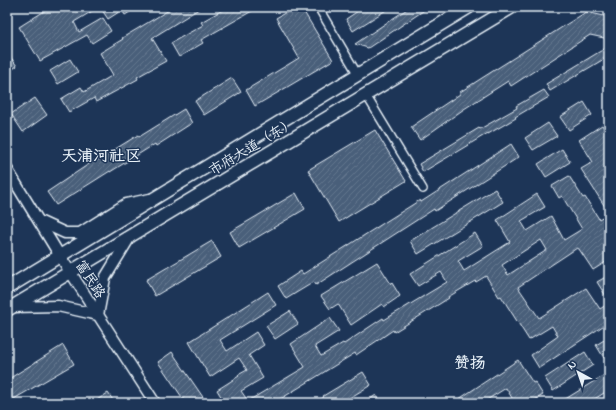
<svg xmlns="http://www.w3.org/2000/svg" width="616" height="410" font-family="'Indie Flower','LXGW WenKai TC',sans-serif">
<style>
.building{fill:url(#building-hatch);stroke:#e8f1f8;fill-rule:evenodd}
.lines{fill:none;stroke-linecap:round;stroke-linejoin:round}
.street-casing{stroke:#e8f1f8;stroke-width:10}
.secondary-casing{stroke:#e8f1f8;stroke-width:13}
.primary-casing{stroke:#e8f1f8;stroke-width:15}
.street{stroke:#1d3557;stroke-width:7}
.secondary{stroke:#1d3557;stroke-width:10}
.primary{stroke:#1d3557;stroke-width:12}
.labels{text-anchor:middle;stroke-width:3;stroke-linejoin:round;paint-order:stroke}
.street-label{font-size:14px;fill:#e8f1f8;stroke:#1d3557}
.quarter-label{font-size:16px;font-weight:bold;fill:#e8f1f8;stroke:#1d3557}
</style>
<defs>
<pattern id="building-hatch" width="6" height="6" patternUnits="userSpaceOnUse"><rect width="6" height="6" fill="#495e7a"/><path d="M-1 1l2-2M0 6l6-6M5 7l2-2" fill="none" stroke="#63768e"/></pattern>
</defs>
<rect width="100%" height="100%" fill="#1d3557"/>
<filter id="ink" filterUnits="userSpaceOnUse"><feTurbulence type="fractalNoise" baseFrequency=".025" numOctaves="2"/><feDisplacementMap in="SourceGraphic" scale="8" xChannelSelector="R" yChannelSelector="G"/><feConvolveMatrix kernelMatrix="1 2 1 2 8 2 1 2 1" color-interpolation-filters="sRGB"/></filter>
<g filter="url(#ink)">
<g class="building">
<path d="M 51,7 L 99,7 L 74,22 L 79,32 L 103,18 L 111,31 L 92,43 L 87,35 L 40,61 L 19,27 Z"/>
<path d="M 100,7 L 138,7 L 125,15 L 122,10 L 108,19 Z"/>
<path d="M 174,7 L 202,7 L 152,38 L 166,61 L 137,77 L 138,79 L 96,102 L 94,98 L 69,112 L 61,99 L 81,87 L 84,92 L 113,75 L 100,53 L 123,39 L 122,38 Z"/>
<path d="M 228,7 L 259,7 L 201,40 L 203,43 L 179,57 L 171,43 L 203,25 L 201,22 Z"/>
<path d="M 295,7 L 301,7 L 333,60 L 255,106 L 246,90 L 299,58 L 276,18 Z"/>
<path d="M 364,7 L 391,7 L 353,31 L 346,19 Z"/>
<path d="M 410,7 L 429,7 L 368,48 L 355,44 Z"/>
<path d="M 586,12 L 609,17 L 609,39 L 590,35 L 511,86 L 508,81 L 464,109 L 420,140 L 411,127 L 460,94 L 460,92 Z"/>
<path d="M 609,46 L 609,56 L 550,91 L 546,84 Z"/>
<path d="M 7,52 L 17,66 L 7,73 Z"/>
<path d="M 70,59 L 78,72 L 58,84 L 50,71 Z"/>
<path d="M 232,78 L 241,92 L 204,115 L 195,101 Z"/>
<path d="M 544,90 L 549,97 L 515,117 L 516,118 L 488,134 L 488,133 L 423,172 L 419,164 L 479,128 L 480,129 L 517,108 L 516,106 Z"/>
<path d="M 35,98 L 47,115 L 23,132 L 11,114 Z"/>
<path d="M 584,102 L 592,115 L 569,130 L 560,117 Z"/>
<path d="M 184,109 L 192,123 L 156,146 L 155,144 L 110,172 L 110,171 L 56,205 L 47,192 L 95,160 L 96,161 L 138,135 L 139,137 Z"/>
<path d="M 548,123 L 557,136 L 533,150 L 525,138 Z"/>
<path d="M 602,125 L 609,135 L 609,260 L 593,270 L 579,249 L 577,248 L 518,287 L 539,318 L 586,288 L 600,309 L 606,305 L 609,309 L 609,322 L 539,368 L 531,355 L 558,336 L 552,326 L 529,340 L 501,296 L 499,297 L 486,276 L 476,282 L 475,281 L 448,297 L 449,298 L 394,332 L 393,330 L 356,355 L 355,353 L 274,403 L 225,403 L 217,390 L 239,376 L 238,375 L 247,370 L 239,358 L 210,377 L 189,342 L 268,292 L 276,305 L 220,340 L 227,351 L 256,332 L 264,345 L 249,355 L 263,378 L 241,391 L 248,401 L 305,367 L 291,344 L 330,318 L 339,331 L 315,346 L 321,356 L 343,343 L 344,344 L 383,318 L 384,320 L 447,282 L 441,272 L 418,286 L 410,274 L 475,233 L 483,246 L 458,261 L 464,271 L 510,242 L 497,220 L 537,194 L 545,207 L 521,221 L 527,231 L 551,216 L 564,240 L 582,229 L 562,196 L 559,198 L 552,186 L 569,176 L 583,198 L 585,197 L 599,219 L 609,213 L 581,169 L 593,162 L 579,140 ZM 541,240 L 547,250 L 508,275 L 502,265 Z"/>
<path d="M 375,130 L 406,181 L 339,222 L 308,170 Z"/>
<path d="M 511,144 L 519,157 L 435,211 L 434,209 L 316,285 L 314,282 L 286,299 L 278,286 L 301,271 L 303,274 L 420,200 L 421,202 Z"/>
<path d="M 562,149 L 570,162 L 546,177 L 538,164 Z"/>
<path d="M 495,189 L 503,202 L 418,254 L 410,241 Z"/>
<path d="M 296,193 L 305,209 L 239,248 L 230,232 Z"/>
<path d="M 212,241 L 221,257 L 155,296 L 146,280 Z"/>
<path d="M 377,262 L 391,284 L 392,283 L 400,296 L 384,307 L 382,304 L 351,325 L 338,304 L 330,309 L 321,296 Z"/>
<path d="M 609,275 L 609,301 L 597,282 Z"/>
<path d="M 290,311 L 298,324 L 275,339 L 266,326 Z"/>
<path d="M 609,337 L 609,355 L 604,358 L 596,345 Z"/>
<path d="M 63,345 L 74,364 L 7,403 L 7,380 Z"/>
<path d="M 172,352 L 207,403 L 186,403 L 158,362 Z"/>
<path d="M 585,352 L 593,365 L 553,391 L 545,378 Z"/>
<path d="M 518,360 L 533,383 L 535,382 L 543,395 L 530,403 L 515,403 L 506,388 L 482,403 L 453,403 Z"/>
<path d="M 363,372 L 371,385 L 341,403 L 315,403 L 324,397 L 323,396 Z"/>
<path d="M 609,372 L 609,390 L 588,403 L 559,403 Z"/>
<path d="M 108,393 L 115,403 L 92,403 Z"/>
<path d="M 376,395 L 381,403 L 364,403 Z"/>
</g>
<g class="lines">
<g class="street-casing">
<g id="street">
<path d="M 318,7 L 358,75"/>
<path d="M 366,95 L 423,189"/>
</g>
</g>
<g class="secondary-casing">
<g id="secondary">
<path d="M 7,169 L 60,256 L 155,403"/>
<path d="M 39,221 L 65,233 L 80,233 L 126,204 L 150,199"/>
<path d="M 13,307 L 58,306 L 98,315 L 105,278 L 130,237"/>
</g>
</g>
<g class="primary-casing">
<g id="primary">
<path d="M 7,288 L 469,7"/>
<path d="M 7,310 L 512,7"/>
</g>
</g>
<use href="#street" class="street"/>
<use href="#secondary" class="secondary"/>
<use href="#primary" class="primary"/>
</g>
</g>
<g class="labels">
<g class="street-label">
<text transform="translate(252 146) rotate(-31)" y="5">市府大道（东）</text>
<text transform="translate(91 279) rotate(57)" y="5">富民路</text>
</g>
<g class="quarter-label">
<text x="101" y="161">天浦河社区</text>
<text x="470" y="368">赞扬</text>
</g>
</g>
<rect width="616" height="410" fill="none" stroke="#1d3557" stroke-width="24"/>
<rect x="12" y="12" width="592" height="386" fill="none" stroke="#e8f1f8" stroke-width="1.5" filter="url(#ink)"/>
<g transform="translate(578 372) rotate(320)" stroke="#1d3557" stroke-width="3" paint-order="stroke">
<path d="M0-3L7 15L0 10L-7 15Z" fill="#e8f1f8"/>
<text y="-6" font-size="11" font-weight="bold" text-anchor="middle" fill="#e8f1f8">N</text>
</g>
</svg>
